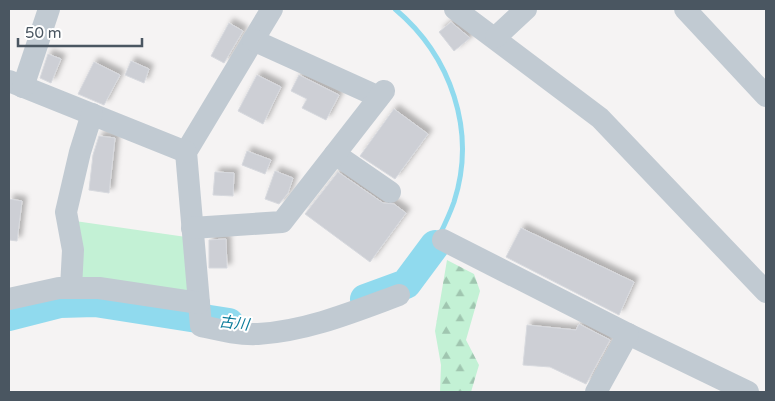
<svg xmlns="http://www.w3.org/2000/svg" width="775" height="401" font-family="'Varela Round','Noto Sans JP',sans-serif">
<style>
.green{fill:#c3f1d5}
.forest{fill:url(#forest-firs)}
.lines{fill:none;stroke-linecap:round;stroke-linejoin:round}
.stream{stroke:#90daee;stroke-width:5}
.river{stroke:#90daee;stroke-width:30}
.building{fill:#cdcfd5;stroke:#d7d9de;filter:url(#shadow)}
.minor{stroke:#c1cad2;stroke-width:22}
.labels{text-anchor:middle;stroke-width:4;stroke-linejoin:round;paint-order:stroke}
.water-label{font-size:15px;font-style:italic;fill:#0c7c9b;stroke:#fff}
</style>
<defs>
<pattern id="forest-firs" width="22" height="20" patternUnits="userSpaceOnUse" patternTransform="scale(1.25)"><rect width="22" height="20" fill="#c3f1d5"/><path d="M5 1l3.5 6h-7zM16 11l3.5 6h-7z" fill="#a0c6b0"/></pattern>
<filter id="shadow"><feDropShadow dx="4.5" dy="-4.5" stdDeviation="2.5" flood-color="#0004"/></filter>
</defs>
<rect width="100%" height="100%" fill="#f5f3f3"/>
<path class="green" d="M 68,220 L 193,238 L 190,302 L 71,288 Z"/>
<path class="forest" d="M 447,260 L 474,274 L 480,291 L 466,340 L 479,365 L 471,392 L 440,392 L 441,365 L 435,331 Z"/>
<g class="lines">
<path class="stream" d="M 395,9 C 451,56 477,131 454,202 C 450,213 445,224 440,234"/>
<g class="river">
<path d="M 365,299 L 406,284 L 435,245"/>
<path d="M 9,316 L 60,303 L 95,302 L 229,323"/>
</g>
</g>
<g class="building">
<path d="M 451,22 L 470,38 L 454,51 L 439,32 Z"/>
<path d="M 229,23 L 243,31 L 224,63 L 211,56 Z"/>
<path d="M 48,54 L 61,59 L 51,83 L 40,78 Z"/>
<path d="M 131,61 L 149,69 L 144,83 L 125,75 Z"/>
<path d="M 94,62 L 120,75 L 104,105 L 78,94 Z"/>
<path d="M 257,75 L 281,87 L 263,124 L 238,111 Z"/>
<path d="M 299,75 L 339,95 L 326,120 L 302,108 L 307,99 L 291,91 Z"/>
<path d="M 394,109 L 428,134 L 395,179 L 360,156 Z"/>
<path d="M 99,136 L 115,138 L 109,193 L 89,190 L 93,155 Z"/>
<path d="M 247,151 L 271,160 L 265,174 L 242,165 Z"/>
<path d="M 275,171 L 293,178 L 288,193 L 279,204 L 265,199 Z"/>
<path d="M 215,172 L 234,173 L 233,196 L 213,195 Z"/>
<path d="M 338,172 L 383,203 L 394,204 L 406,213 L 370,262 L 305,214 Z"/>
<path d="M 9,199 L 22,201 L 17,241 L 9,240 Z"/>
<path d="M 521,228 L 634,282 L 619,315 L 506,257 Z"/>
<path d="M 226,239 L 227,268 L 209,268 L 209,240 Z"/>
<path d="M 579,324 L 610,340 L 586,384 L 550,367 L 523,365 L 527,325 L 576,330 Z"/>
</g>
<g class="lines">
<g class="minor">
<path d="M 272,9 L 186,152 L 201,326 C 219,330 239,335 258,334 C 307,331 353,312 399,295"/>
<path d="M 455,9 L 600,118 L 766,292"/>
<path d="M 685,9 L 766,96"/>
<path d="M 496,37 L 526,9"/>
<path d="M 253,40 L 379,97"/>
<path d="M 9,81 L 186,152"/>
<path d="M 23,87 L 49,9"/>
<path d="M 335,154 L 390,192"/>
<path d="M 192,228 L 282,222 L 384,91"/>
<path d="M 443,240 L 628,334 L 748,392"/>
<path d="M 71,288 L 73,250 L 66,212 L 80,152 L 92,114"/>
<path d="M 9,299 L 59,288 L 99,288 L 199,303"/>
<path d="M 596,392 L 628,334"/>
</g>
</g>
<g class="labels">
<g class="water-label">
<text transform="translate(234 323) rotate(7)" y="5">古川</text>
</g>
</g>
<rect width="775" height="401" fill="none" stroke="#4a5661" stroke-width="20"/>
<path d="M18 38v8h124v-8" fill="none" stroke="#4a5661" stroke-width="2.5"/>
<text x="25" y="38" font-size="15" fill="#4a5661" stroke="#ffffff" stroke-width="4" paint-order="stroke">50 m</text>
</svg>
